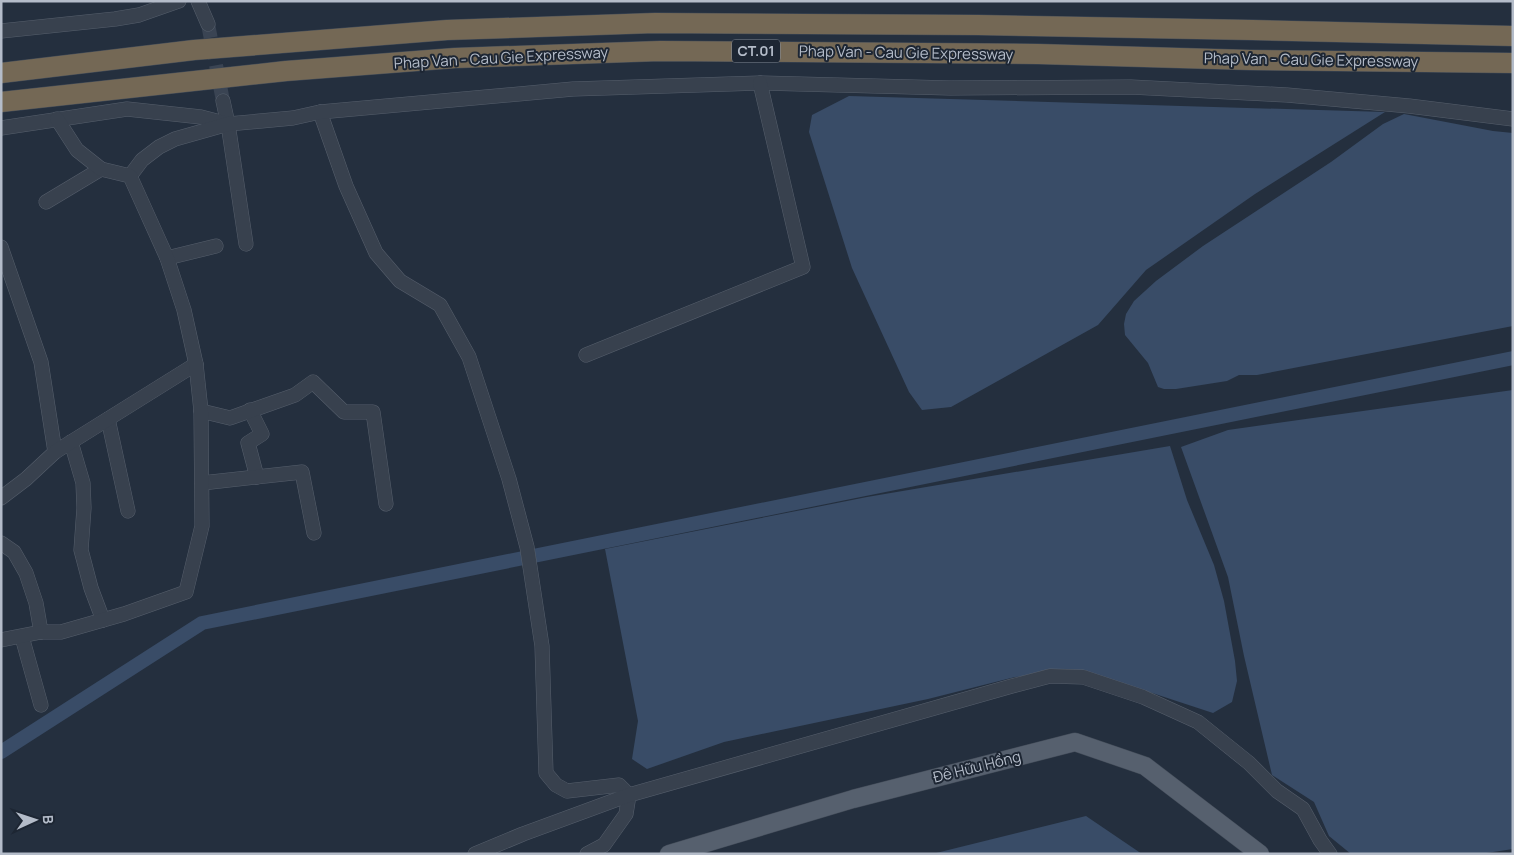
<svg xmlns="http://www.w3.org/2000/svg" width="1514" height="855" font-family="Manrope,sans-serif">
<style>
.water{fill:#394c67}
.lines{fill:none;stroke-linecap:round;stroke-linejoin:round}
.canal{stroke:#394c67;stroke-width:14}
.minor-tunnel{stroke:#3a4453;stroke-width:14;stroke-dasharray:14 7;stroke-linecap:butt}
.minor-casing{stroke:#565f6c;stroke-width:15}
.major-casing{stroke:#414a57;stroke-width:19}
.highway-casing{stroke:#434c59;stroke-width:21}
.minor{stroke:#38414e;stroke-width:14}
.major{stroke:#56606e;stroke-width:18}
.highway{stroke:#746855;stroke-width:20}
.labels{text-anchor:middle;stroke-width:4;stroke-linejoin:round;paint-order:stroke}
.shield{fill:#1d2633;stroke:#878f9c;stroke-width:1}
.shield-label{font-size:14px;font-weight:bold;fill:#b4bcc9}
.street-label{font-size:15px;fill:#b4bcc9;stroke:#1d2633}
</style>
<rect width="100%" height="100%" fill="#242f3e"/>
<g class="water">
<path d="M 849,96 L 1385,112 L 1255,194 L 1146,270 L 1098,325 L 951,407 L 922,410 L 909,392 L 852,268 L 809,132 L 812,115 Z"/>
<path d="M 1404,114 L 1493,131 L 1513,133 L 1513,326 L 1257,375 L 1239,375 L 1227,381 L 1176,389 L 1164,389 L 1158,387 L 1148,363 L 1125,335 L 1124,324 L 1126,314 L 1134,301 L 1156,281 L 1203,246 L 1331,162 L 1383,124 Z"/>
<path d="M 1513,390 L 1513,849 L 1480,854 L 1351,854 L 1329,836 L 1314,802 L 1272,775 L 1244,656 L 1228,577 L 1181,447 L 1228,430 Z"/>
<path d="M 1170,446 L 1187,500 L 1214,565 L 1224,601 L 1235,661 L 1237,681 L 1232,702 L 1213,713 L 1140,689 L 1088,673 L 1058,672 L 1015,677 L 928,699 L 724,742 L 647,769 L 632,759 L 638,721 L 605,549 L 867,497 Z"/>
<path d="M 1086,816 L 1142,854 L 932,854 Z"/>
</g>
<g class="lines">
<path class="canal" d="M 1,752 L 202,623 L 1513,358"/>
<path class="minor-tunnel" d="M 208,24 L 223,101"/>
<g class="minor-casing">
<g id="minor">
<path d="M 198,1 L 208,24"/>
<path d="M 1,31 L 115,19 L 139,15 L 179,1"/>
<path d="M 223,101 L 228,124 L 246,244"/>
<path d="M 320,112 L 346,186 L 376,253 L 400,281 L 440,305 L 469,357 L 509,479 L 527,547 L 542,646 L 546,773 L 556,785 L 567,791 L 619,785 L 629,795 L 626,814 L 604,845 L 587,854"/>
<path d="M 1,128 L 127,109 L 201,117 L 228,124"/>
<path d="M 130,176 L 142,160 L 159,147 L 175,139 L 228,124 L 293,118 L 320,112 L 573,89 L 760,83 L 950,88 L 1131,87 L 1287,95 L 1409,106 L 1513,119"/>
<path d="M 46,202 L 101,169"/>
<path d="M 1,247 L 41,362 L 55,452"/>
<path d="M 167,258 L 216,246"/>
<path d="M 586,355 L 803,267 L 760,83"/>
<path d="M 250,410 L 262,434 L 248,443 L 257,477"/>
<path d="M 201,411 L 230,418 L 295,395 L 313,382 L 344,412 L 373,412 L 386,504"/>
<path d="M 108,419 L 128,511"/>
<path d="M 71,442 L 83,483 L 84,508 L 81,550 L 91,588 L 103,620"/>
<path d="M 202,483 L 302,472 L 314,533"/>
<path d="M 1,498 L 26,479 L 55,452 L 196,364"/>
<path d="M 1,543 L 14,552 L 26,573 L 36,603 L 41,632"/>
<path d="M 22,637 L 41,705"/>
<path d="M 1,640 L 41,632 L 61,632 L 124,614 L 186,592 L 202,526 L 201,411 L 196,364 L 184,310 L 167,258 L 130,176 L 101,169 L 77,150 L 57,119"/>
<path d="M 475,854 L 523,834 L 629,795 L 1012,686 L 1050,676 L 1083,677 L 1143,697 L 1198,722 L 1249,763 L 1277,791 L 1303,809 L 1320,840 L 1330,854"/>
</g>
</g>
<g class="major-casing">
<path id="major" d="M 669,854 L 853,799 L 1075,742 L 1145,766 L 1260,854"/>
</g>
<g class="highway-casing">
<g id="highway">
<path d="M 1,73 L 194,50 L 447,30 L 655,23 L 978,25 L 1252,30 L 1513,36"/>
<path d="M 1,102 L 286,71 L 455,58 L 660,51 L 1038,54 L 1250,60 L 1513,63"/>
</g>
</g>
<use href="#minor" class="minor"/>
<use href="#major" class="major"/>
<use href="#highway" class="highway"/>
</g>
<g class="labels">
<rect class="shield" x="732" y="39.5" width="48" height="23" rx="4"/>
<g class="shield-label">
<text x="756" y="56">CT.01</text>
</g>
<g class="street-label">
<text transform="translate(906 53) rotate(1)" y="5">Phap Van - Cau Gie Expressway</text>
<text transform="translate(501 58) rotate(-3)" y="5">Phap Van - Cau Gie Expressway</text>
<text transform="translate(1311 60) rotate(1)" y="5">Phap Van - Cau Gie Expressway</text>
<text transform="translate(977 767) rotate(-14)" y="5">Đê Hữu Hồng</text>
</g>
</g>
<rect width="1514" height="855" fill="none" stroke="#b4bcc9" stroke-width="5"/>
<g transform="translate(35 820) rotate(87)" stroke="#1d2633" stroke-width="4" paint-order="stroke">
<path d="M0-4L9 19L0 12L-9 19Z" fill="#b4bcc9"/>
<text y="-8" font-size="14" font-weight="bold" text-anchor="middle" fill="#b4bcc9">B</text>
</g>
</svg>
